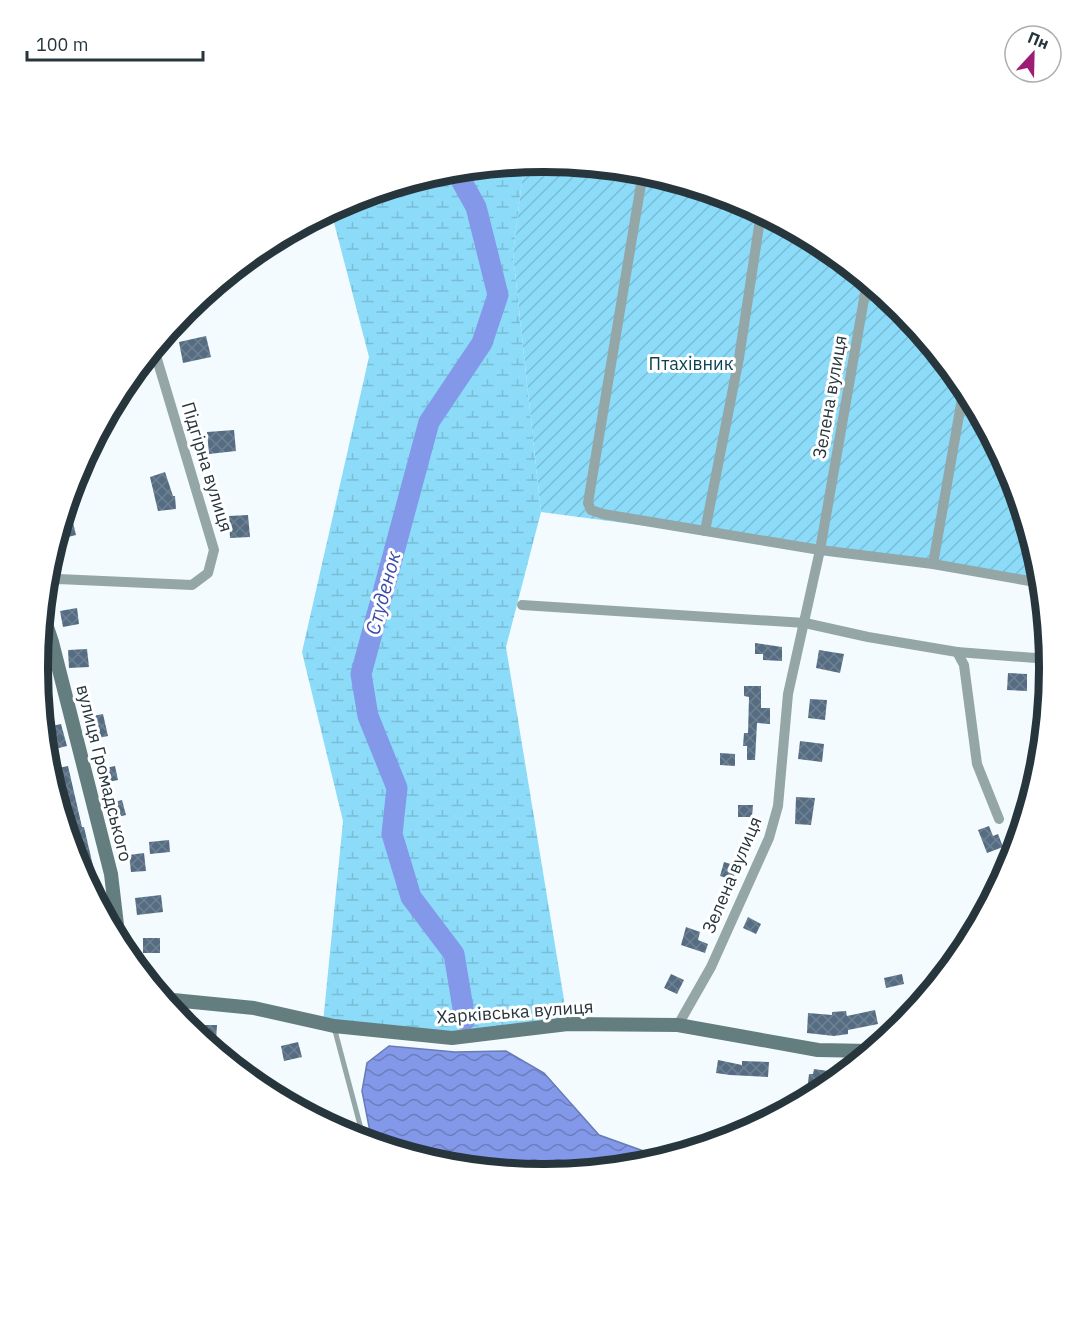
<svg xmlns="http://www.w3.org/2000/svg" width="1087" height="1336" font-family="'IBM Plex Sans',sans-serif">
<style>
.wetland{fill:url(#wetland-marsh)}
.garden{fill:url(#garden-furrows)}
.water{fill:url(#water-waves);stroke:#677bb5;stroke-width:1.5}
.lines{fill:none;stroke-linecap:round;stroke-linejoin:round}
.river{stroke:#8398e9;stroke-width:21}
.building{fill:url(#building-cross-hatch)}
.lane{stroke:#94a6a6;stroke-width:5}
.street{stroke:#94a6a6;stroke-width:10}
.secondary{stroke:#647e7f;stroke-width:14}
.labels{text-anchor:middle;stroke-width:6;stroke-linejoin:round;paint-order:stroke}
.park-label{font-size:18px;fill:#0b4253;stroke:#fff}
.street-label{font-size:18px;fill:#27363c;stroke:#fff}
.water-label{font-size:20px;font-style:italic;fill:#3c4ba9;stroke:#fff}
.rim{fill:none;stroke:#27363c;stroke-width:8}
</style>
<defs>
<pattern id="wetland-marsh" width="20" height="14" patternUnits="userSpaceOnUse" patternTransform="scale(1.5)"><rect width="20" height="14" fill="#8cdbf9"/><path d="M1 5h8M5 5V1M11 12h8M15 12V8" fill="none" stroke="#79bdd6"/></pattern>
<pattern id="garden-furrows" width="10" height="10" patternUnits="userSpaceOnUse" patternTransform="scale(1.5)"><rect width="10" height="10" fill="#8cdbf9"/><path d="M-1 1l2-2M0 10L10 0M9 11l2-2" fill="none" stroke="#79bdd6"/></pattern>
<pattern id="water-waves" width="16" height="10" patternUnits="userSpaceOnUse" patternTransform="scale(1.5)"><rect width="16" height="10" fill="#8398e9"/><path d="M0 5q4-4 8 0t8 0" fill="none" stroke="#6b7dbe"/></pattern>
<pattern id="building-cross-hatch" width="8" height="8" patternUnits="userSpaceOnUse" patternTransform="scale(1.5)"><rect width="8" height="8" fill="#556c82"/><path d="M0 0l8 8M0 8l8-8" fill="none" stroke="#6f8292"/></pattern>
</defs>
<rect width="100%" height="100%" fill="#f3fbfe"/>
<path class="wetland" d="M 524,164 L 513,254 L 541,512 L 506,647 L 568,1024 L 452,1038 L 323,1023 L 343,821 L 302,652 L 369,357 L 331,211 L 350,200 L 445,172 Z"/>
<path class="garden" d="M 544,162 L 643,172 L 737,201 L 825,247 L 902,310 L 964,387 L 1011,475 L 1040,570 L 1041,584 L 919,562 L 541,512 L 513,254 L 524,164 Z"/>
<path class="water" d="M 389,1046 L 455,1052 L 506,1051 L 544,1073 L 599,1135 L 663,1158 L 642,1164 L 543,1174 L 444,1164 L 372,1142 L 362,1091 L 367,1063 Z"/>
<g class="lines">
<path class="river" d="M 456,171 L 476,207 L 498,295 L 482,343 L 429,422 L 361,674 L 368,716 L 397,788 L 392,834 L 411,897 L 454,954 L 465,1020"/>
</g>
<g class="building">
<path d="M 206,336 L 211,357 L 183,363 L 179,342 Z"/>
<path d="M 234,430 L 236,451 L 209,454 L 207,432 Z"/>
<path d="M 165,472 L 173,496 L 175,496 L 176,509 L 158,511 L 150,477 Z"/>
<path d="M 71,514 L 76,535 L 56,540 L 63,516 Z"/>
<path d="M 248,515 L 250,537 L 230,538 L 229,516 Z"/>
<path d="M 77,608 L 79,624 L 63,627 L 60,611 Z"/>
<path d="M 755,643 L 782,647 L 782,661 L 763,660 L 763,654 L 755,654 Z"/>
<path d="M 87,649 L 89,667 L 69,668 L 68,650 Z"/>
<path d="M 819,650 L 844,654 L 840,673 L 816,668 Z"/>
<path d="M 1008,673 L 1027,674 L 1027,691 L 1007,690 Z"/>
<path d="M 744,686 L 761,686 L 761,708 L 770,708 L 770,724 L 757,723 L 755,760 L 747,760 L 747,746 L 743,746 L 744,733 L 748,733 L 749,697 L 744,696 Z"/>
<path d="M 810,699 L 827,700 L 825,720 L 808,718 Z"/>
<path d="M 41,705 L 45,705 L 52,726 L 61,724 L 67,746 L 46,751 Z"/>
<path d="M 103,714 L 108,736 L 93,739 L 88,717 Z"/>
<path d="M 800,741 L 824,744 L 822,762 L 798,759 Z"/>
<path d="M 720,753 L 735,754 L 735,766 L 720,765 Z"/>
<path d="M 68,766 L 82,827 L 84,827 L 94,870 L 82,873 L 76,861 L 48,770 Z"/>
<path d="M 115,766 L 118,780 L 103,783 L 101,769 Z"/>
<path d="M 796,797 L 815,798 L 811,825 L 795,824 Z"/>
<path d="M 122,800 L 126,815 L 110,819 L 106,804 Z"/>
<path d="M 738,805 L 753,805 L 752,817 L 738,817 Z"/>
<path d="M 989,826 L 993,836 L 998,834 L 1003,847 L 987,853 L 978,830 Z"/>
<path d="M 169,840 L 170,852 L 150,854 L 149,842 Z"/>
<path d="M 144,853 L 146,871 L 131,872 L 129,855 Z"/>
<path d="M 724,862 L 737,866 L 733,880 L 720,876 Z"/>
<path d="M 161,895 L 163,912 L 137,915 L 135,898 Z"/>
<path d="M 748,917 L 761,924 L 756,934 L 743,928 Z"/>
<path d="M 686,927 L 700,932 L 698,940 L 708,944 L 705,953 L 681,945 Z"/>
<rect x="143" y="938" width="17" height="15"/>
<path d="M 671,974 L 684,980 L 677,994 L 664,988 Z"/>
<path d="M 902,974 L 904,984 L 886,988 L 884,978 Z"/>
<path d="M 875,1010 L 878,1024 L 848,1030 L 848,1034 L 834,1036 L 807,1033 L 808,1013 L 832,1015 L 832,1012 L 846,1011 L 847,1016 Z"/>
<path d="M 198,1025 L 217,1025 L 216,1041 L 204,1041 L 198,1036 Z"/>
<path d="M 298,1042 L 302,1057 L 284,1061 L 281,1046 Z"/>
<path d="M 718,1060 L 742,1065 L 742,1061 L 769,1062 L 768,1077 L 730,1075 L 716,1073 Z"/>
<path d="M 814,1069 L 828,1071 L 825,1088 L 812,1087 L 812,1084 L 808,1083 L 809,1074 L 813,1074 Z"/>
</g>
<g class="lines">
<path class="lane" d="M 334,1027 L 364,1140"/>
<g class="street">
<path d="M 643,172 L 588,503 L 591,510 L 603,514 L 820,550 L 933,564 L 1041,583"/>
<path d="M 705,531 L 739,358 L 761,213"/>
<path d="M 933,564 L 964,387"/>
<path d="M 46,582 L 58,579 L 192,585 L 208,573 L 214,550 L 154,349"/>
<path d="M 522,605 L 805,623 L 868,637 L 957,652 L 964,665 L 977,764 L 999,819"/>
<path d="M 957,652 L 1049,659"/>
<path d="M 678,1025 L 711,967 L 769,838 L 778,806 L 788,694 L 820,550 L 867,282"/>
</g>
<g class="secondary">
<path d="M 43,615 L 52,642 L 111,874 L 119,942"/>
<path d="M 163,999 L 254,1008 L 334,1026 L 452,1038 L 568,1024 L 678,1025 L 818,1050 L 870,1051"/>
</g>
</g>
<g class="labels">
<g class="park-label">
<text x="691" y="370">Птахівник</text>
</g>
<g class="street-label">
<text transform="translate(830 397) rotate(-80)" y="6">Зелена вулиця</text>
<text transform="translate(207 467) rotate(73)" y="6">Підгірна вулиця</text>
<text transform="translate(104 773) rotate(76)" y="6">вулиця Громадського</text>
<text transform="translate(732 875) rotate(-67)" y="6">Зелена вулиця</text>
<text transform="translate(515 1012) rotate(-4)" y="6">Харківська вулиця</text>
</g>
<g class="water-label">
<text transform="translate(383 593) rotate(-75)" y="7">Студенок</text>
</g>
</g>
<path d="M0 0H1087V1336H0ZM543 172H544A495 495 0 0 1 1039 667V669A495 495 0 0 1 544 1164H543A495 495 0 0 1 48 669V667A495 495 0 0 1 543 172Z" fill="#fff" fill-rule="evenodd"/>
<path class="rim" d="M543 172H544A495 495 0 0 1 1039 667V669A495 495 0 0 1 544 1164H543A495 495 0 0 1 48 669V667A495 495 0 0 1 543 172Z"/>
<g transform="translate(1033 54) rotate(22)"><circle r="28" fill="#ffffff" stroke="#a9afb1" stroke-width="1.5"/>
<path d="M0-4.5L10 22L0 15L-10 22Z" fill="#9c1d73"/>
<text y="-9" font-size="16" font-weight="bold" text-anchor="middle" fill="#27363c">Пн</text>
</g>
<path d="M27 51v9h176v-9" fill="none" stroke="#27363c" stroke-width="3"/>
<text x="36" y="51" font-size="18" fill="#27363c" stroke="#ffffff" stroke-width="4.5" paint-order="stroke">100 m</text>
</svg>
